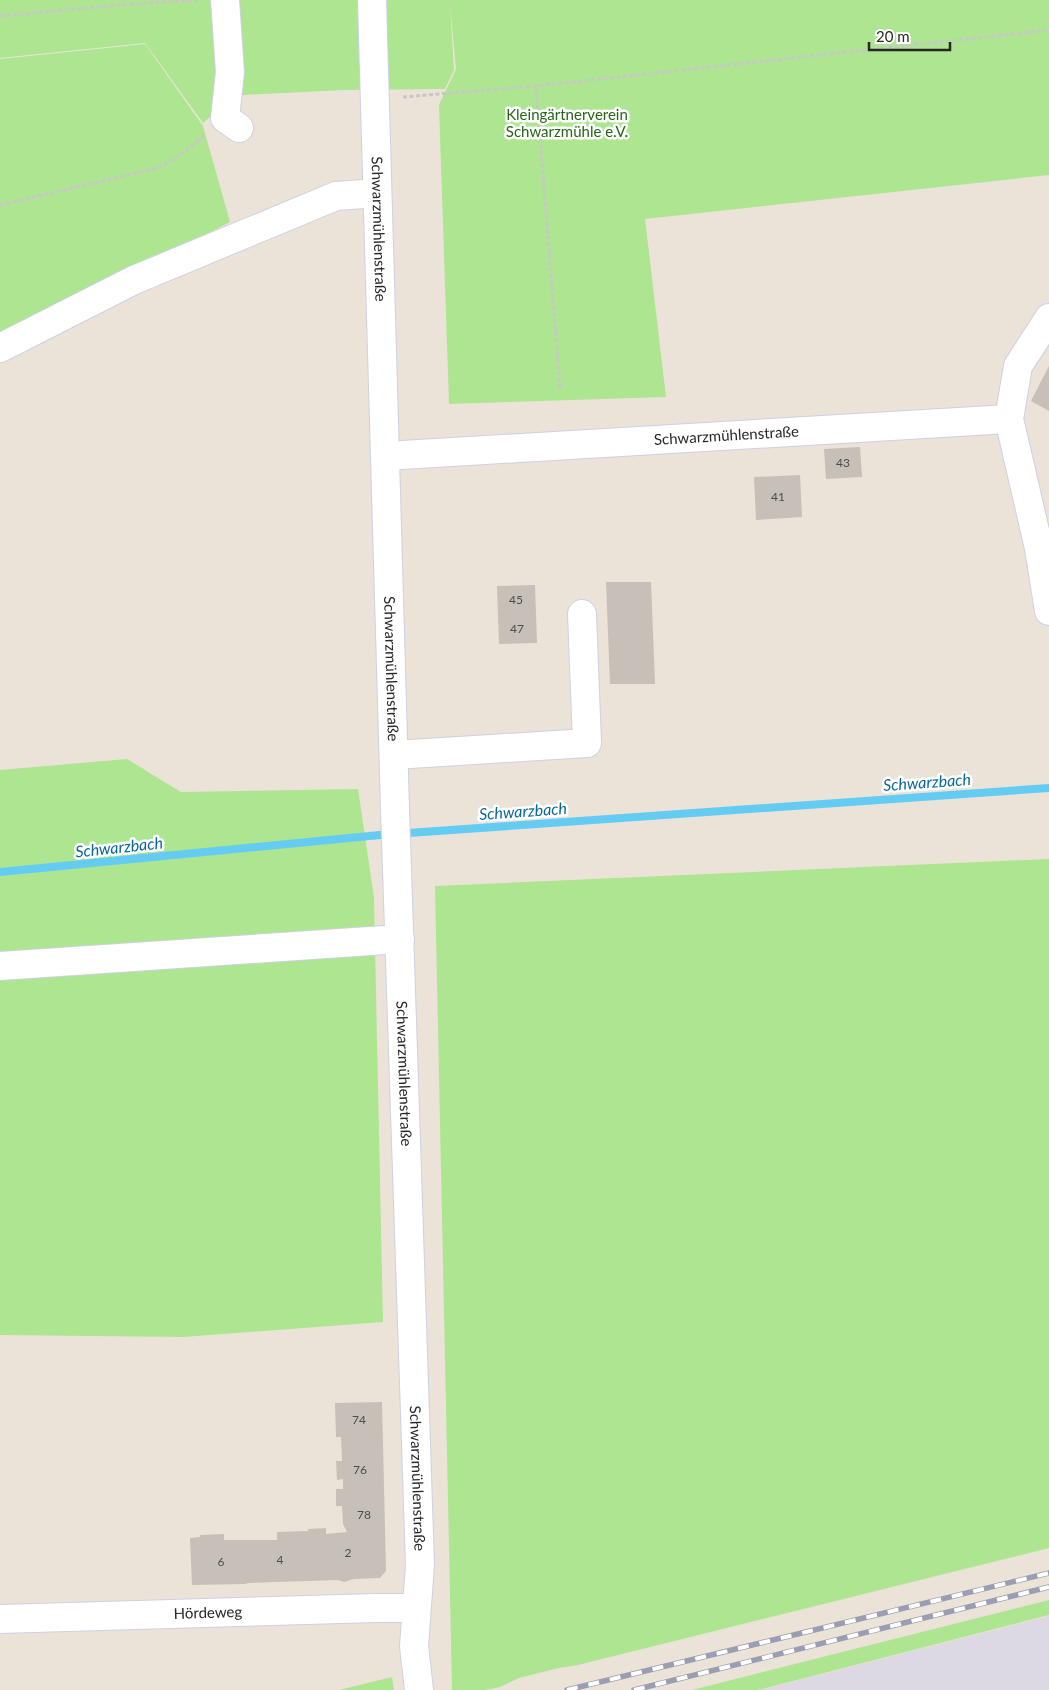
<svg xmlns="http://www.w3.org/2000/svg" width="1049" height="1690" font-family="Lato,sans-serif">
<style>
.industrial{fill:#dcd9e2}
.green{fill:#ade591}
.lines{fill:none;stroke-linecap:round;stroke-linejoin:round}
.stream{stroke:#64ccf3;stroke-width:8}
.building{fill:#c6c0b8}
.minor-casing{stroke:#cdd1e2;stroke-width:30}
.path{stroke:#c7c7c7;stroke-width:3;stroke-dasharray:4 2.5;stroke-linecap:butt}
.minor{stroke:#fff;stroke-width:28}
.rail-casing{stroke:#9b9eb3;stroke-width:5.5}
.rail{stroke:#fff;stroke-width:4;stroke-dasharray:11;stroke-linecap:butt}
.labels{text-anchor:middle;stroke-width:5;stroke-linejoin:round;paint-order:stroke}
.number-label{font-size:12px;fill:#4f4d4b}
.park-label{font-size:15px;fill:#266616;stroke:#fff}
.street-label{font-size:15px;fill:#272727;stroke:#fff}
.water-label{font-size:16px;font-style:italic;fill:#07679b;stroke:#fff}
</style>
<rect width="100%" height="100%" fill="#ebe3d8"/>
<path class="industrial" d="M 1049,1616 L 1049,1690 L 760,1690 Z"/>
<g class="green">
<path d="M 0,0 L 1049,0 L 1049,175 L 645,219 L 666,397 L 449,404 L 439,105 L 456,69 L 450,5 L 454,70 L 445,89 L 343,90 L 223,96 L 224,105 L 203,123 L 145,43 L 0,58 Z"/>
<path d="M 145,44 L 203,126 L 230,222 L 0,339 L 0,59 Z"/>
<path d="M 127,759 L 181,792 L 358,789 L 374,898 L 383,1322 L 183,1337 L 0,1335 L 0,770 Z"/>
<path d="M 1049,859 L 1049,1548 L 578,1665 L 559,1668 L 519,1678 L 500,1687 L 486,1690 L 452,1690 L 435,886 Z"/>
<path d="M 1049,1600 L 1049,1615 L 758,1690 L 692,1690 Z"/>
<path d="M 392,1677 L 394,1690 L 339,1690 Z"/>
</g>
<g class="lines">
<path class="stream" d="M 0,872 L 380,835 L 1049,788"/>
</g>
<g class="building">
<path d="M 1049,366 L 1049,411 L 1031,401 Z"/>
<path d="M 860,447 L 862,477 L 826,479 L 824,449 Z"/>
<path d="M 800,475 L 802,517 L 756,520 L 754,477 Z"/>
<path d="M 606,582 L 651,582 L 655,684 L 610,684 Z"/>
<path d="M 535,585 L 537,643 L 499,644 L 497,586 Z"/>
<path d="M 382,1402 L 386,1571 L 380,1578 L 354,1579 L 344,1582 L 338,1580 L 248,1583 L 245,1584 L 192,1585 L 190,1538 L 200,1537 L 200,1535 L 224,1534 L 224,1540 L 277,1540 L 277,1532 L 308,1531 L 308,1529 L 326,1528 L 326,1534 L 347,1532 L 343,1524 L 342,1506 L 336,1506 L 336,1489 L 343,1489 L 343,1479 L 337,1480 L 336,1461 L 342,1461 L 341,1437 L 336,1437 L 335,1403 Z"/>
</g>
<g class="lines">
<g class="minor-casing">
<g id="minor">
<path d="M 225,0 L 230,72 L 225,118 L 239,128"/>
<path id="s1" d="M 372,0 L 395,809 L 420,1565 L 414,1646 L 419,1690"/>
<path d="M 1049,318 L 1018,366 L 1009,419 L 1039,548 L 1049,611"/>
<path d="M 0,348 L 134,280 L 336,196 L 377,193"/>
<path id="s2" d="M 385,456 L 1009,419"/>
<path d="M 394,755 L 587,743 L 582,614"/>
<path d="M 0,966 L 400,939"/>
<path id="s3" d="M 0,1619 L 376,1608 L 416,1608"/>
</g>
</g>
<g class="path">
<path d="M 0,16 L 132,4 L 199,0"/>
<path d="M 536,86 L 560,389"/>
<path d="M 403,97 L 536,86 L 1049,30"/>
<path d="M 0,205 L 158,168 L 183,153 L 205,135"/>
</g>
<use href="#minor" class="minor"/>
<g class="rail-casing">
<g id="rail">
<path d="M 567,1690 L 1049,1573"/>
<path d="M 634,1690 L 1049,1587"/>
</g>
</g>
<use href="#rail" class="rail"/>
</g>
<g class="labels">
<g class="number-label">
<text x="843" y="467">43</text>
<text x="778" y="501">41</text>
<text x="516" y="604">45</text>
<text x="517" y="633">47</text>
<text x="359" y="1424">74</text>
<text x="360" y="1474">76</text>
<text x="364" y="1519">78</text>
<text x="348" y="1557">2</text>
<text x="280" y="1564">4</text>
<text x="221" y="1566">6</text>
</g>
<g class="park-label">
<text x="567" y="120">Kleingärtnerverein<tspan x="567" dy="17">Schwarzmühle e.V.</tspan></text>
</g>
<g class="street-label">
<text dy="5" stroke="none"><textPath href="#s1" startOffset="229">Schwarzmühlenstraße</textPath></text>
<text dy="5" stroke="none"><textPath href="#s2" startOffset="342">Schwarzmühlenstraße</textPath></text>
<text dy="5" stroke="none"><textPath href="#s1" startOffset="669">Schwarzmühlenstraße</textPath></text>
<text dy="5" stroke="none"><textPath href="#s1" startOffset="1074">Schwarzmühlenstraße</textPath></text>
<text dy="5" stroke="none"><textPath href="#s1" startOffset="1479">Schwarzmühlenstraße</textPath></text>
<text dy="5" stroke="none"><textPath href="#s3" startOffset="208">Hördeweg</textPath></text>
</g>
<g class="water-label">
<text transform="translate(927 782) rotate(-4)" y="6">Schwarzbach</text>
<text transform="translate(523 811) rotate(-4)" y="6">Schwarzbach</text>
<text transform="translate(119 847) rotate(-6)" y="6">Schwarzbach</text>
</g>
</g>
<path d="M869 42v8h81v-8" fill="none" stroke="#272727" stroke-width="2.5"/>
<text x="876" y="42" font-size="15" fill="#272727" stroke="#ffffff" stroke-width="4" paint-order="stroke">20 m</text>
</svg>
